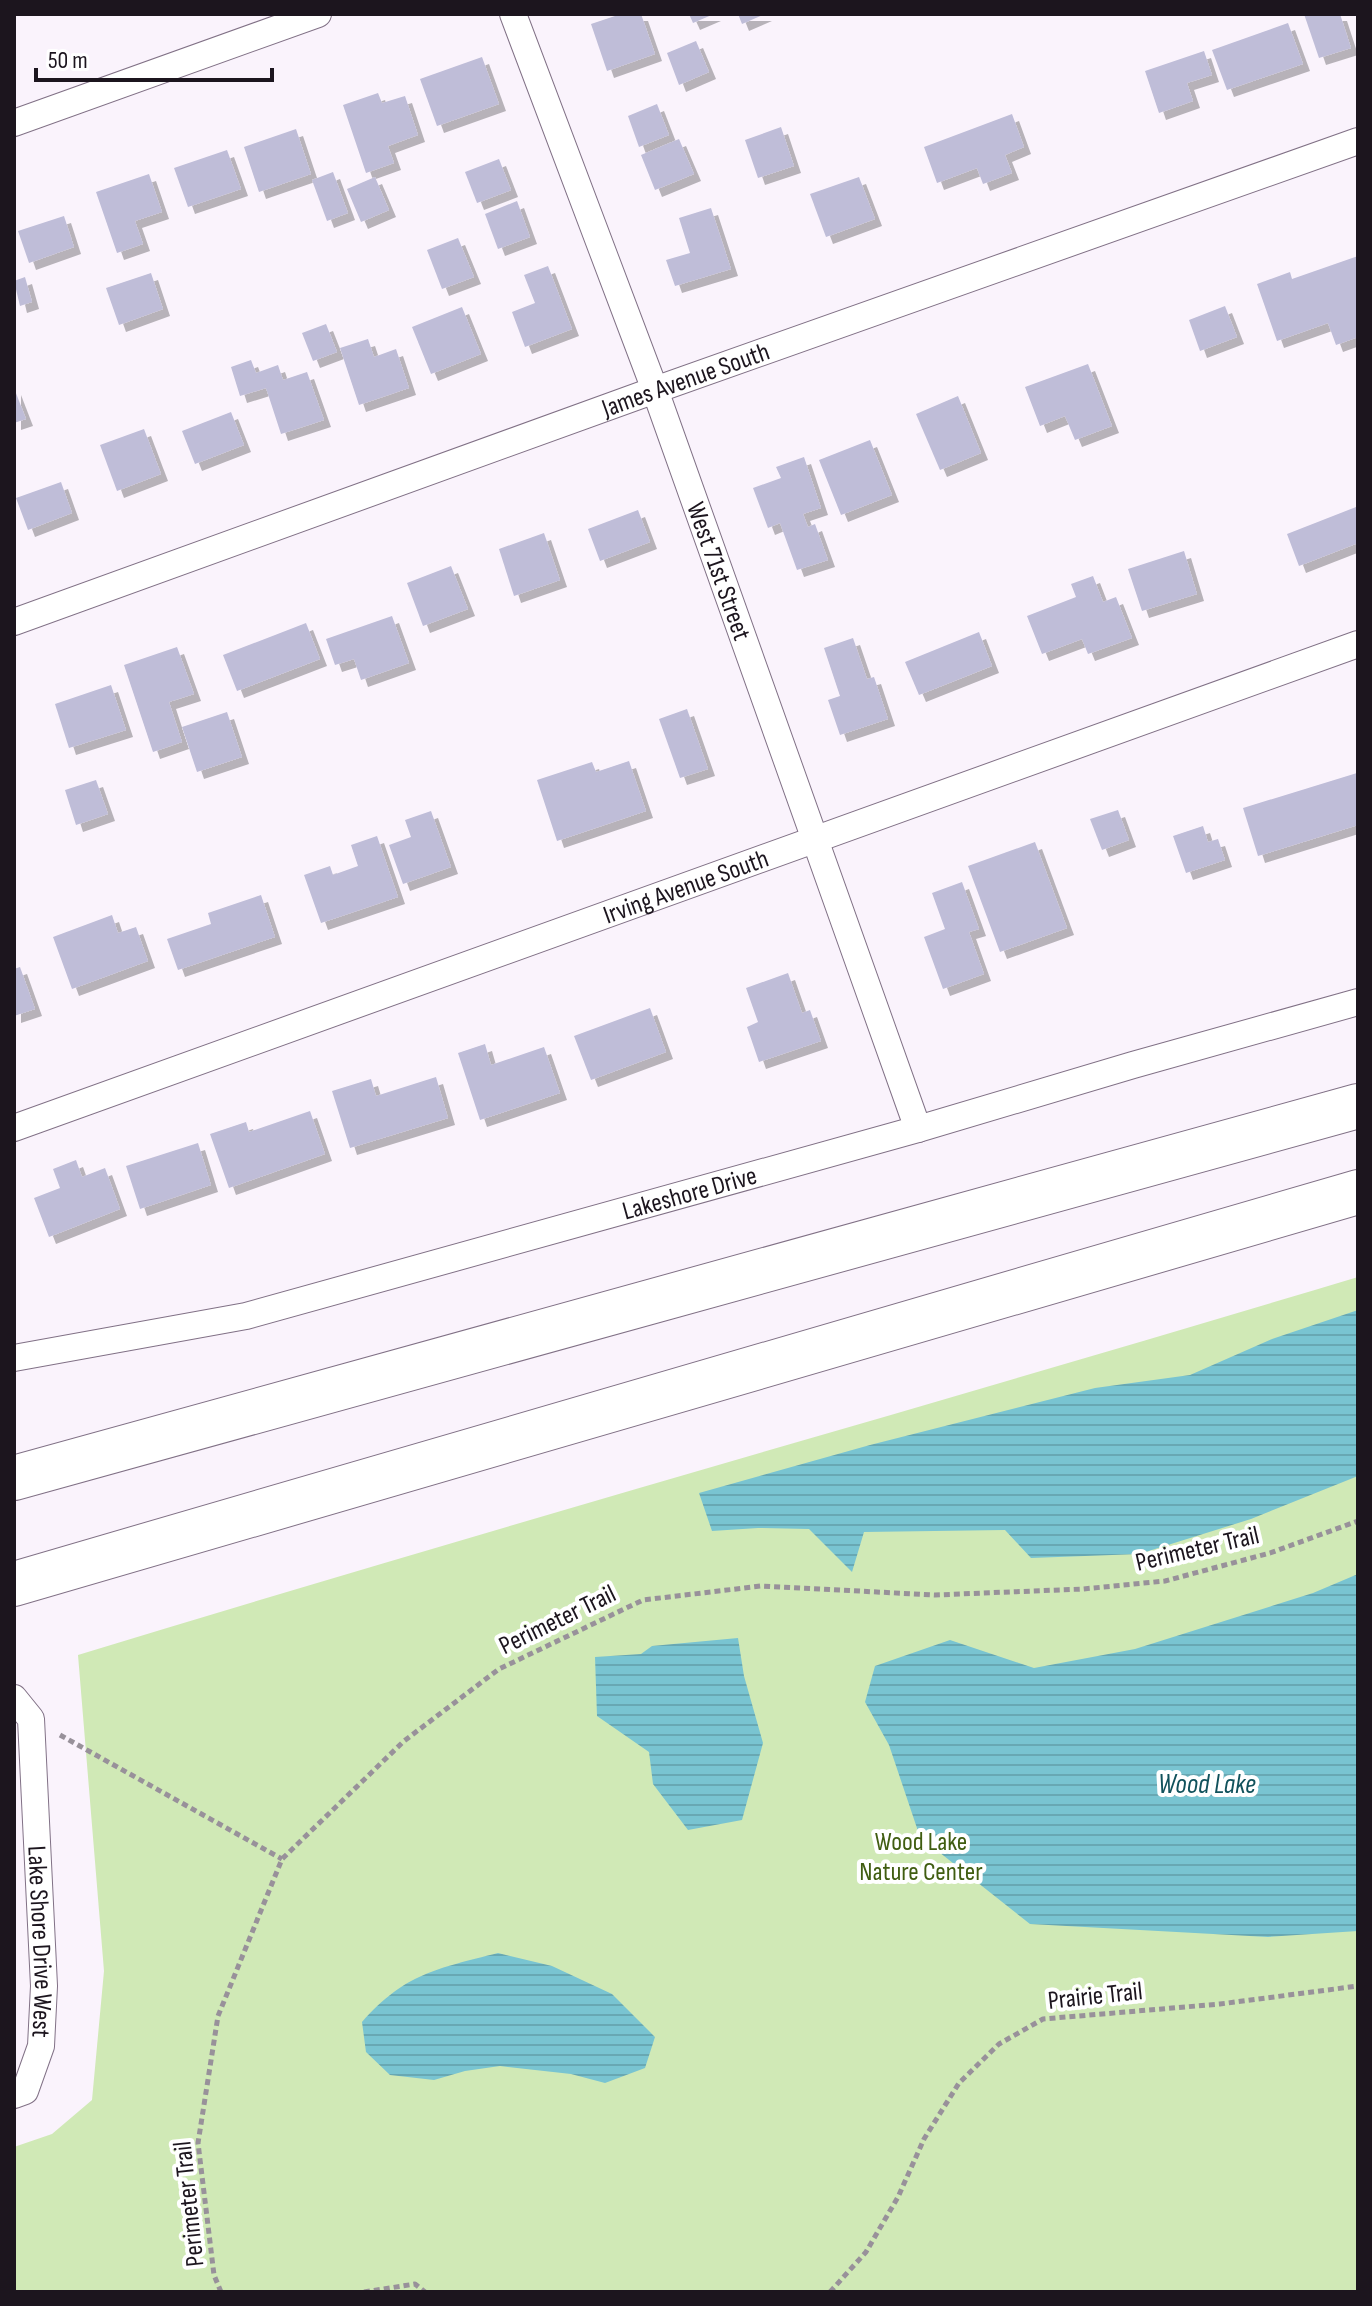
<svg xmlns="http://www.w3.org/2000/svg" width="1372" height="2306" font-family="'Sofia Sans Condensed',sans-serif">
<style>
.park{fill:#d0e9b6}
.water{fill:url(#water-rules)}
.building{fill:#bfbdd8;filter:url(#shadow)}
.lines{fill:none;stroke-linecap:round;stroke-linejoin:round}
.minor-casing{stroke:#817186;stroke-width:28}
.motorway-casing{stroke:#817186;stroke-width:46}
.path{stroke:#98919a;stroke-width:5;stroke-dasharray:6 4;stroke-linecap:butt}
.minor{stroke:#fff;stroke-width:26}
.motorway{stroke:#fff;stroke-width:44}
.labels{text-anchor:middle;stroke-width:8;stroke-linejoin:round;paint-order:stroke}
.street-label{font-size:26px;fill:#1c151e;stroke:#fff}
.park-label{font-size:26px;fill:#405d11;stroke:#fff}
.water-label{font-size:28px;font-style:italic;fill:#11525c;stroke:#fff}
</style>
<defs>
<pattern id="water-rules" width="6" height="5" patternUnits="userSpaceOnUse" patternTransform="scale(2)"><rect width="6" height="5" fill="#79c4d1"/><path d="M0 2.5h6" fill="none" stroke="#68a8b3"/></pattern>
<filter id="shadow"><feDropShadow dx="7" dy="7" stdDeviation="0" flood-color="#0004"/></filter>
</defs>
<rect width="100%" height="100%" fill="#faf3fc"/>
<path class="park" d="M 1358,1277 L 1358,2292 L 14,2292 L 14,2147 L 52,2134 L 92,2100 L 104,1971 L 78,1655 C 503,1525 932,1405 1358,1277 Z"/>
<g class="water">
<path d="M 1358,1310 L 1358,1476 L 1251,1519 L 1139,1554 L 1031,1558 L 1005,1530 L 864,1532 L 852,1572 L 809,1529 L 758,1528 L 712,1531 L 699,1493 L 870,1445 L 1095,1388 L 1190,1375 L 1272,1339 Z"/>
<path d="M 1358,1574 L 1358,1931 L 1268,1937 L 1030,1924 L 920,1837 L 889,1745 L 865,1702 L 875,1666 L 950,1640 L 1034,1668 L 1135,1649 L 1313,1593 Z"/>
<path d="M 738,1638 L 744,1676 L 763,1743 L 742,1820 L 688,1830 L 653,1784 L 649,1752 L 597,1716 L 595,1657 L 641,1654 L 652,1646 Z"/>
<path d="M 498,1953 L 552,1966 L 612,1994 L 655,2037 L 645,2068 L 605,2083 L 571,2074 L 500,2066 L 465,2071 L 434,2080 L 390,2075 L 366,2052 L 362,2022 C 406,1973 436,1969 498,1953 Z"/>
</g>
<g class="building">
<path d="M 621,14 L 641,14 L 655,54 L 607,71 L 591,24 Z"/>
<path d="M 689,14 L 714,14 L 693,23 Z"/>
<path d="M 738,14 L 765,14 L 742,24 Z"/>
<path d="M 1304,14 L 1340,14 L 1351,48 L 1319,58 Z"/>
<path d="M 1288,23 L 1303,64 L 1227,90 L 1212,50 Z"/>
<path d="M 696,41 L 709,72 L 679,85 L 667,53 Z"/>
<path d="M 1204,51 L 1212,75 L 1187,83 L 1193,101 L 1159,113 L 1145,71 Z"/>
<path d="M 482,57 L 499,104 L 437,126 L 420,79 Z"/>
<path d="M 378,93 L 382,103 L 405,96 L 418,135 L 388,146 L 394,163 L 366,173 L 343,105 Z"/>
<path d="M 657,104 L 669,135 L 639,147 L 628,116 Z"/>
<path d="M 1012,114 L 1024,147 L 1005,155 L 1012,173 L 983,184 L 977,168 L 937,183 L 924,147 Z"/>
<path d="M 781,127 L 794,166 L 758,178 L 745,140 Z"/>
<path d="M 296,129 L 311,174 L 259,192 L 244,147 Z"/>
<path d="M 679,139 L 694,174 L 655,190 L 641,155 Z"/>
<path d="M 227,150 L 241,189 L 188,207 L 174,168 Z"/>
<path d="M 499,159 L 511,190 L 477,203 L 465,172 Z"/>
<path d="M 333,172 L 348,213 L 327,221 L 312,180 Z"/>
<path d="M 149,174 L 162,212 L 135,221 L 143,244 L 117,253 L 96,192 Z"/>
<path d="M 375,177 L 389,210 L 361,222 L 347,189 Z"/>
<path d="M 859,177 L 875,219 L 826,237 L 810,194 Z"/>
<path d="M 517,201 L 530,237 L 498,249 L 485,214 Z"/>
<path d="M 711,208 L 731,269 L 675,286 L 666,260 L 690,253 L 679,218 Z"/>
<path d="M 64,216 L 74,247 L 29,263 L 18,231 Z"/>
<path d="M 458,238 L 474,277 L 442,289 L 427,250 Z"/>
<path d="M 1358,256 L 1358,337 L 1336,345 L 1328,323 L 1277,341 L 1257,284 L 1290,272 L 1292,279 Z"/>
<path d="M 548,266 L 572,329 L 525,347 L 512,312 L 535,303 L 524,275 Z"/>
<path d="M 151,273 L 163,309 L 119,325 L 106,288 Z"/>
<path d="M 25,277 L 32,302 L 20,306 L 14,281 Z"/>
<path d="M 1225,306 L 1237,337 L 1200,351 L 1189,320 Z"/>
<path d="M 462,307 L 481,354 L 431,374 L 412,327 Z"/>
<path d="M 326,324 L 337,352 L 313,361 L 302,333 Z"/>
<path d="M 368,339 L 374,357 L 396,349 L 409,388 L 359,405 L 340,348 Z"/>
<path d="M 251,360 L 256,373 L 278,365 L 283,380 L 307,372 L 324,420 L 281,434 L 266,388 L 240,396 L 231,367 Z"/>
<path d="M 1088,364 L 1112,426 L 1075,440 L 1065,416 L 1040,426 L 1025,387 Z"/>
<path d="M 14,388 L 26,419 L 14,423 Z"/>
<path d="M 958,396 L 981,453 L 940,470 L 916,414 Z"/>
<path d="M 231,412 L 244,445 L 195,464 L 182,431 Z"/>
<path d="M 144,429 L 161,474 L 117,491 L 100,445 Z"/>
<path d="M 870,440 L 892,495 L 841,515 L 819,460 Z"/>
<path d="M 804,457 L 821,508 L 803,514 L 808,527 L 815,524 L 828,560 L 797,570 L 780,523 L 768,528 L 753,488 L 781,478 L 776,467 Z"/>
<path d="M 61,482 L 72,513 L 28,530 L 16,498 Z"/>
<path d="M 1356,507 L 1358,543 L 1299,566 L 1287,534 Z"/>
<path d="M 638,510 L 650,542 L 600,561 L 588,529 Z"/>
<path d="M 544,533 L 560,580 L 514,596 L 499,549 Z"/>
<path d="M 1184,551 L 1197,594 L 1142,611 L 1128,569 Z"/>
<path d="M 451,566 L 468,609 L 423,626 L 407,583 Z"/>
<path d="M 1093,576 L 1103,602 L 1116,597 L 1132,638 L 1088,654 L 1082,639 L 1042,654 L 1027,616 L 1076,597 L 1071,584 Z"/>
<path d="M 392,616 L 409,663 L 361,680 L 354,659 L 335,665 L 326,639 Z"/>
<path d="M 306,623 L 320,659 L 237,691 L 223,655 Z"/>
<path d="M 979,632 L 992,666 L 919,695 L 905,662 Z"/>
<path d="M 853,638 L 867,679 L 874,677 L 888,719 L 840,735 L 828,700 L 840,696 L 824,648 Z"/>
<path d="M 177,647 L 194,694 L 169,702 L 182,742 L 153,752 L 124,665 Z"/>
<path d="M 111,685 L 126,730 L 69,748 L 55,704 Z"/>
<path d="M 687,709 L 708,769 L 680,778 L 659,719 Z"/>
<path d="M 227,712 L 242,757 L 197,772 L 182,727 Z"/>
<path d="M 629,761 L 646,811 L 557,841 L 537,780 L 592,762 L 596,772 Z"/>
<path d="M 1357,773 L 1358,825 L 1258,856 L 1243,808 Z"/>
<path d="M 96,780 L 108,814 L 76,825 L 65,790 Z"/>
<path d="M 1118,810 L 1129,840 L 1102,850 L 1090,819 Z"/>
<path d="M 431,811 L 451,867 L 403,884 L 389,845 L 411,837 L 405,820 Z"/>
<path d="M 1203,826 L 1208,842 L 1218,839 L 1225,860 L 1186,873 L 1173,836 Z"/>
<path d="M 377,836 L 398,897 L 321,923 L 304,875 L 330,866 L 333,875 L 358,866 L 351,845 Z"/>
<path d="M 1035,842 L 1067,928 L 1000,952 L 968,866 Z"/>
<path d="M 962,882 L 979,929 L 969,932 L 984,974 L 943,989 L 924,937 L 945,929 L 932,893 Z"/>
<path d="M 261,895 L 275,937 L 178,970 L 167,939 L 211,924 L 208,913 Z"/>
<path d="M 112,915 L 118,933 L 136,927 L 148,961 L 72,989 L 53,937 Z"/>
<path d="M 20,967 L 35,1009 L 14,1016 L 14,969 Z"/>
<path d="M 788,973 L 802,1013 L 810,1010 L 821,1041 L 759,1062 L 747,1027 L 758,1022 L 746,988 Z"/>
<path d="M 650,1008 L 666,1052 L 591,1080 L 574,1036 Z"/>
<path d="M 485,1044 L 491,1065 L 544,1047 L 560,1093 L 480,1120 L 458,1053 Z"/>
<path d="M 436,1077 L 448,1118 L 350,1148 L 332,1091 L 371,1079 L 376,1096 Z"/>
<path d="M 310,1111 L 325,1154 L 229,1188 L 210,1134 L 246,1122 L 249,1132 Z"/>
<path d="M 198,1143 L 211,1185 L 140,1209 L 126,1166 Z"/>
<path d="M 76,1160 L 82,1177 L 105,1168 L 120,1209 L 49,1237 L 34,1198 L 60,1188 L 53,1169 Z"/>
</g>
<g class="lines">
<g class="minor-casing">
<g id="minor">
<path id="s1" d="M 513,14 L 655,390 L 918,1129"/>
<path d="M 14,123 L 318,14"/>
<path id="s2" d="M 14,622 L 655,390 L 1358,141"/>
<path id="s3" d="M 14,1128 L 1358,644"/>
<path id="s4" d="M 14,1358 L 246,1316 L 918,1129 L 1133,1065 L 1358,1002"/>
<path id="s5" d="M 14,1698 L 31,1719 L 44,1986 L 41,2046 L 25,2091 L 14,2095"/>
</g>
</g>
<g class="motorway-casing">
<g id="motorway">
<path d="M 14,1478 L 1358,1106"/>
<path d="M 14,1584 L 1358,1192"/>
</g>
</g>
<g class="path">
<path d="M 60,1735 L 282,1859"/>
<path d="M 221,2292 L 214,2275 L 198,2143 L 218,2016 L 282,1859 L 404,1741 L 499,1669 L 643,1600 L 761,1586 L 935,1595 L 1083,1589 L 1165,1581 L 1270,1553 L 1358,1521"/>
<path d="M 364,2292 L 415,2284 L 425,2292"/>
<path d="M 830,2292 L 866,2252 L 898,2197 L 924,2139 L 959,2083 L 999,2044 L 1043,2019 L 1220,2004 L 1358,1986"/>
</g>
<use href="#minor" class="minor"/>
<use href="#motorway" class="motorway"/>
</g>
<g class="labels">
<g class="street-label">
<text dy="9" stroke="none"><textPath href="#s2" startOffset="714">James Avenue South</textPath></text>
<text dy="9" stroke="none"><textPath href="#s1" startOffset="594">West 71st Street</textPath></text>
<text dy="9" stroke="none"><textPath href="#s3" startOffset="714">Irving Avenue South</textPath></text>
<text dy="9" stroke="none"><textPath href="#s4" startOffset="696">Lakeshore Drive</textPath></text>
<text transform="translate(1197 1548) rotate(-13)" y="9">Perimeter Trail</text>
<text transform="translate(557 1619) rotate(-26)" y="9">Perimeter Trail</text>
<text dy="9" stroke="none"><textPath href="#s5" startOffset="250">Lake Shore Drive West</textPath></text>
<text transform="translate(1095 1995) rotate(-6)" y="9">Prairie Trail</text>
<text transform="translate(188 2204) rotate(-96)" y="9">Perimeter Trail</text>
</g>
<g class="park-label">
<text x="921" y="1850">Wood Lake<tspan x="921" dy="30">Nature Center</tspan></text>
</g>
<g class="water-label">
<text x="1207" y="1793">Wood Lake</text>
</g>
</g>
<rect width="1372" height="2306" fill="none" stroke="#1c151e" stroke-width="32"/>
<path d="M36 68v12h236v-12" fill="none" stroke="#1c151e" stroke-width="4"/>
<text x="48" y="68" font-size="24" fill="#1c151e" stroke="#ffffff" stroke-width="6" paint-order="stroke">50 m</text>
</svg>
